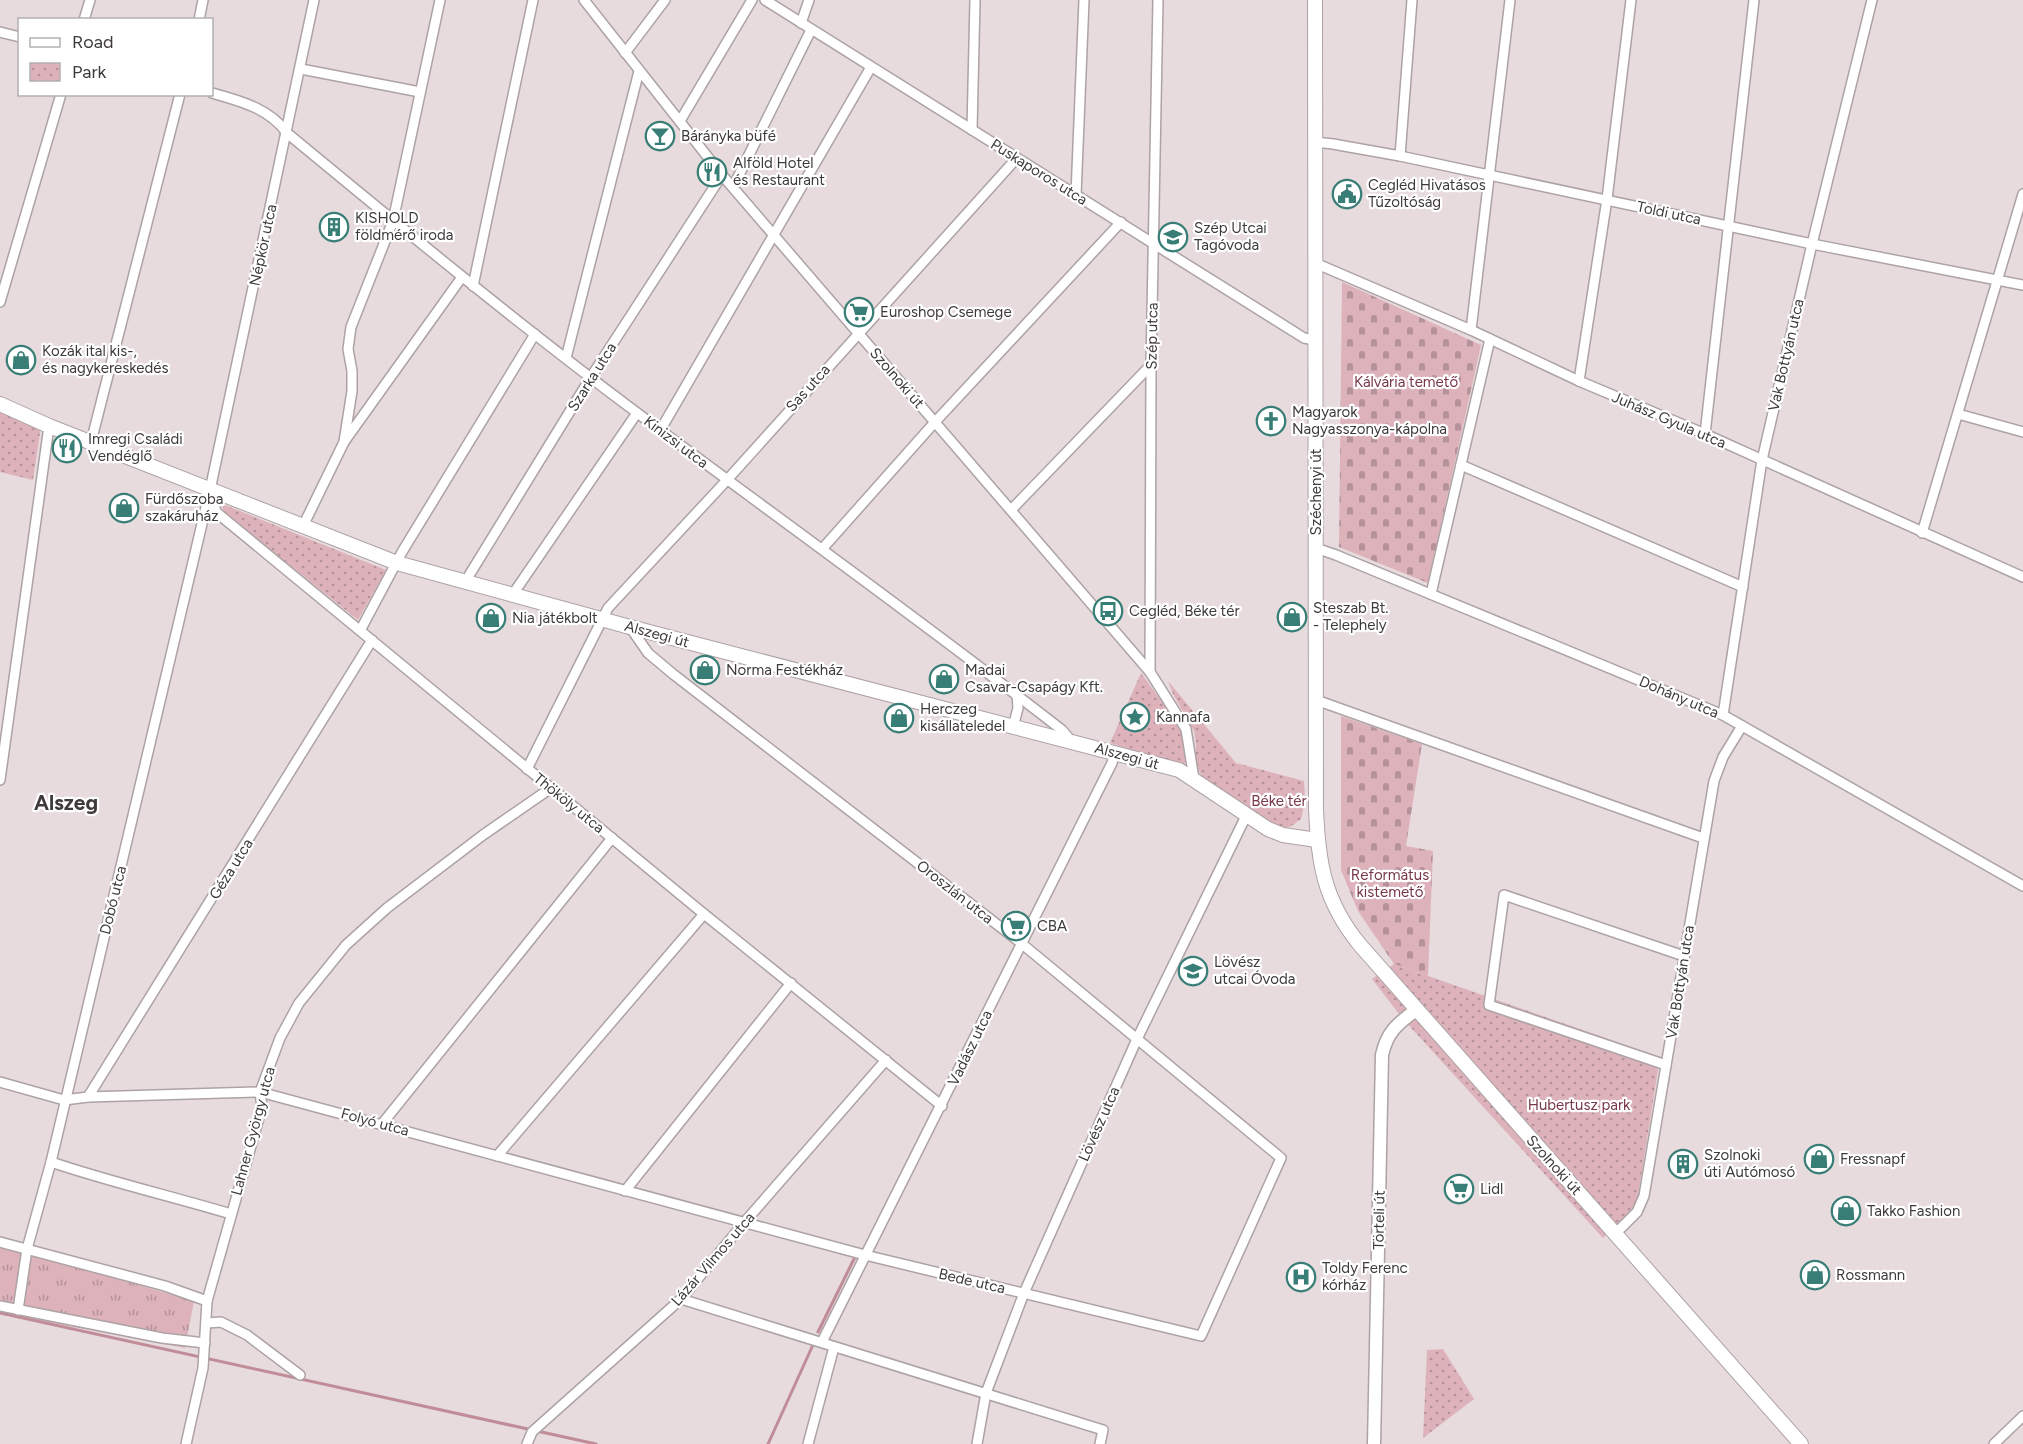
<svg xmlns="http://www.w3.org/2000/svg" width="2023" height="1444" font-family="Figtree,sans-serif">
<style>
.grass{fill:url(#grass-tufts)}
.cemetery{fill:url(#cemetery-stones)}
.park{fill:url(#park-dots)}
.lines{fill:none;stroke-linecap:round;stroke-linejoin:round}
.stream{stroke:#bf8c97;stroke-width:3}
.minor-casing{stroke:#ada2a4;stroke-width:12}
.secondary-casing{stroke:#ada2a4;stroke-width:15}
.primary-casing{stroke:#ada2a4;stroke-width:16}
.minor{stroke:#fff;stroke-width:9}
.secondary{stroke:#fff;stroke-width:12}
.primary{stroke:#fff;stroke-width:14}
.labels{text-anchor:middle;stroke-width:4.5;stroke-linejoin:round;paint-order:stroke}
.poi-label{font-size:15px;fill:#3e3a3b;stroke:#fff;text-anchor:start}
.street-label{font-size:15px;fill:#3e3a3b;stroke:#fff}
.park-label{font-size:15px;fill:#783748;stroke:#fff}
.district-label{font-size:21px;font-weight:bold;fill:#3e3a3b;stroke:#fff}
</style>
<defs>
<pattern id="grass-tufts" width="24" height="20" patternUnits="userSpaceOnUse" patternTransform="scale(1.5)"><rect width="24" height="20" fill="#ddb2bb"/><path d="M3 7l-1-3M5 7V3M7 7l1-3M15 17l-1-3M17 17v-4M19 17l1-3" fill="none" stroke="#b59299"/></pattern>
<pattern id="cemetery-stones" width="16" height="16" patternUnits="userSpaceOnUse" patternTransform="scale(1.5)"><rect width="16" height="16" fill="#ddb2bb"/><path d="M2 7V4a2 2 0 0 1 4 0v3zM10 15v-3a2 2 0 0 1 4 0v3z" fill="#b59299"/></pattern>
<pattern id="park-dots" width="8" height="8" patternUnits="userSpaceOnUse" patternTransform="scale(1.5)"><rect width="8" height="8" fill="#ddb2bb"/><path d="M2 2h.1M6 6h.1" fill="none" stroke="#b59299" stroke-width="1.8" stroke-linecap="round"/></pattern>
</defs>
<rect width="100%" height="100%" fill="#e7dbdd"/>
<path class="grass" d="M 0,1245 L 194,1301 L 185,1348 L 0,1313 Z"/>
<g class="cemetery">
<path d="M 1342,282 L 1481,345 L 1428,583 L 1339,547 Z"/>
<path d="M 1341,716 L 1422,744 L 1406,846 L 1433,851 L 1428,976 L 1394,964 L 1358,911 L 1341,870 Z"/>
</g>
<g class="park">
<path d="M 0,409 L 41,426 L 33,480 L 0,472 Z"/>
<path d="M 220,503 L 386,570 L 358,620 L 224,512 Z"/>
<path d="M 1141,673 L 1181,728 L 1185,744 L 1186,762 L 1181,766 L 1110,743 Z"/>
<path d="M 1168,681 L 1236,763 L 1304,781 L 1305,803 L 1301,819 L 1290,827 L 1283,827 L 1270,825 L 1205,781 L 1196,766 L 1196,743 L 1194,731 L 1173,694 Z"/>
<path d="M 1394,964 L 1660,1057 L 1637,1202 L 1626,1216 L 1603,1238 L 1403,1019 L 1372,979 Z"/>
<path d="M 1443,1349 L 1474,1399 L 1423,1438 L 1427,1350 Z"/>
</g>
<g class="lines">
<g class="stream">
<path d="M 0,1313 L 596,1444"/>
<path d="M 818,1332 L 854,1259"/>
<path d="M 768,1444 L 812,1347"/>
</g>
<g class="minor-casing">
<g id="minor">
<path d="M 584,0 L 722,175 L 1150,672 L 1186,729 L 1194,779"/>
<path d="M 765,0 L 1304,338 L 1315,340"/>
<path d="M 84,20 L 90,0"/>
<path d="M 199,20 L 203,0"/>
<path d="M 801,23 L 809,0"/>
<path d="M 0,32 L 20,37"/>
<path d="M 625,53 L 665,0"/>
<path d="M 301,69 L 420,92"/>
<path d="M 212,93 C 240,101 269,108 287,133 C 402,228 517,323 636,412 C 778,518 922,621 1062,730 L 1072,742"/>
<path d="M 680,121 L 752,0"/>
<path d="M 972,130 L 975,0"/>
<path d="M 1315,142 L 1333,144 L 1400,156 L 1812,244 L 2023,285"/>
<path d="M 1400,156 L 1412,0"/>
<path d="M 733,187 L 811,30"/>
<path d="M 1076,195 L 1084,0"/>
<path d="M 1315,263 L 1471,330 L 1579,381 L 1705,434 L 2023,577"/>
<path d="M 473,286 L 533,0"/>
<path d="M 0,302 L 61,94"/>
<path d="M 1471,330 L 1510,0"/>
<path d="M 566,358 L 639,71"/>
<path d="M 1579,381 L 1607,199 L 1631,0"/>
<path d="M 1958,414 L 2023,432"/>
<path d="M 661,429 L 871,67"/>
<path d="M 1705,434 L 1754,0"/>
<path d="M 91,442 L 180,94"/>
<path d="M 344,442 L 352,391 L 352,371 L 348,349 L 351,327 L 393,221 L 440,0"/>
<path d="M 1461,465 L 1743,587"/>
<path d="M 211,493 L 216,512 L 704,914 L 942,1106"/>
<path d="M 1011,510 L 1151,365"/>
<path d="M 303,526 L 344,442 L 462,277"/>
<path d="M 1922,533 L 2023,194"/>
<path d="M 823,548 L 935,422 L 1121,222"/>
<path d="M 1316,548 L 1336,555 L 1723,715 L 2023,886"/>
<path d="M 465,582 L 591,377 L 722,175"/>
<path d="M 513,594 L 637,413"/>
<path d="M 1431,594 L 1490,339"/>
<path d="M 361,629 L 402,552 L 535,334"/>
<path d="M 1150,672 L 1151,365 L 1158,0"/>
<path d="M 1316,700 L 1703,838"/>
<path d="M 1723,715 L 1762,460 L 1812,244 L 1872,0"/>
<path d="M 1013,727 L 1018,708 L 1017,695"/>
<path d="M 527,769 L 608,608 L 727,480 L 1016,159"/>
<path d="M 0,780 L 49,426"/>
<path d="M 1666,1065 L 1489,1005 L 1504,895 L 1684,956"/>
<path d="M 0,1082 L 64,1100 L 88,1097 L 260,1092 L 865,1255 L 1201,1336 L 1281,1158 L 1021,943 L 673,674 L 648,653 L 630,627"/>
<path d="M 88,1097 L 372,640"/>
<path d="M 382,1124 L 612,838"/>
<path d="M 497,1156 L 704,914"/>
<path d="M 51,1162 C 110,1182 171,1196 231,1214"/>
<path d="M 625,1191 L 791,983"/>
<path d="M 1615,1234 L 1637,1212 L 1644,1196 L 1714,781 L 1723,757 L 1742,726"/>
<path d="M 0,1242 L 165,1286 L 207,1301"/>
<path d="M 681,1299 L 1103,1430 L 1100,1444"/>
<path d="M 0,1306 L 162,1338 L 205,1343"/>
<path d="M 18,1310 L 27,1249 L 51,1162 L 210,490 L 314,0"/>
<path d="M 207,1323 L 221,1322 L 247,1335 L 300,1375"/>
<path d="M 822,1342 L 1112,763 L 1115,753"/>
<path d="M 186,1444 L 203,1368 L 207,1301 L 262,1107 L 260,1092 L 280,1038 L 299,1003 L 346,945 L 387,908 L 483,835 L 551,788"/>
<path d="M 527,1444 L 532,1432 L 681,1299 L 743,1224 L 886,1060"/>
<path d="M 808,1444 L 834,1347"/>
<path d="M 977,1444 L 986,1393 L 1024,1293 L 1137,1039 L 1247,814"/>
<path d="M 1994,1444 L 2023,1416"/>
</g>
</g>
<g class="secondary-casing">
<path id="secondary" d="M 1374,1444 L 1382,1055 C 1387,1032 1397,1024 1416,1010"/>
</g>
<g class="primary-casing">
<g id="primary">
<path d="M 1315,0 L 1316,808 C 1318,863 1324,901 1360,945 L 1801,1444"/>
<path d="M 0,404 L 49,426 L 397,563 L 630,627 L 1179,770 L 1268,829 L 1283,835 L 1317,840"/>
</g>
</g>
<use href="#minor" class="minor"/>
<use href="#secondary" class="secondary"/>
<use href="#primary" class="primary"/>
</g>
<defs>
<g id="bar-ring" transform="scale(1.5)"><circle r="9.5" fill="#fff" stroke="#387e76" stroke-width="1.5"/><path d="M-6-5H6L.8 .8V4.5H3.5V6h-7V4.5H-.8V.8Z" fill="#387e76"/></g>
<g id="restaurant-ring" transform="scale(1.5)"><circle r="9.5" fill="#fff" stroke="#387e76" stroke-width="1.5"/><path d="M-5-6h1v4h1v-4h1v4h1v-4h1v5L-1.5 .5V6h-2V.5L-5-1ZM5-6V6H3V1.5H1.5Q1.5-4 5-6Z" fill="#387e76"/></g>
<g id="civic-ring" transform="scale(1.5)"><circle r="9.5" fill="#fff" stroke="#387e76" stroke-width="1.5"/><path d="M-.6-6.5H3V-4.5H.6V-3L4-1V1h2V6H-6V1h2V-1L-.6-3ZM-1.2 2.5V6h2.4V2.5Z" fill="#387e76"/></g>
<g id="building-ring" transform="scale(1.5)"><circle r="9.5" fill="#fff" stroke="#387e76" stroke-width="1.5"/><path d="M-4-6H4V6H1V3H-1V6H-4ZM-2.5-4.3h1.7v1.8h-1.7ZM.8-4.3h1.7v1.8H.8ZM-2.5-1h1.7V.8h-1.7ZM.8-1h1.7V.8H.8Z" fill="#387e76"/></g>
<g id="school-ring" transform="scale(1.5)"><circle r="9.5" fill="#fff" stroke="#387e76" stroke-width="1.5"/><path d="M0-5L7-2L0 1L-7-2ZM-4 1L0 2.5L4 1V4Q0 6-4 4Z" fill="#387e76"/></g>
<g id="supermarket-ring" transform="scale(1.5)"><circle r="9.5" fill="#fff" stroke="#387e76" stroke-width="1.5"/><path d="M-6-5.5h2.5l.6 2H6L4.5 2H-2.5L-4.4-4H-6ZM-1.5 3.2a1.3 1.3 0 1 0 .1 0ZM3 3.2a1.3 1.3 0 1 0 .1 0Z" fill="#387e76"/></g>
<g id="shop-ring" transform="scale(1.5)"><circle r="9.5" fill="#fff" stroke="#387e76" stroke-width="1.5"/><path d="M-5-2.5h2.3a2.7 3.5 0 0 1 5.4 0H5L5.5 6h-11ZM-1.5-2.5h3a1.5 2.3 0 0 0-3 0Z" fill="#387e76"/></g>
<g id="church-ring" transform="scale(1.5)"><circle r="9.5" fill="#fff" stroke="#387e76" stroke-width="1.5"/><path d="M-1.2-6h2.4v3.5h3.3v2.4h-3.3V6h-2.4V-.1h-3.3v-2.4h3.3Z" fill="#387e76"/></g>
<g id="bus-ring" transform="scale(1.5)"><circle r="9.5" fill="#fff" stroke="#387e76" stroke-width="1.5"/><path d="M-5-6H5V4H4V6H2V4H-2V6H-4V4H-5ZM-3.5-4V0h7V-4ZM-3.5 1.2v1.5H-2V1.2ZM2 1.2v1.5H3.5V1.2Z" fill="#387e76"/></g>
<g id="sight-ring" transform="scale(1.5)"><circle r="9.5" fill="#fff" stroke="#387e76" stroke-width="1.5"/><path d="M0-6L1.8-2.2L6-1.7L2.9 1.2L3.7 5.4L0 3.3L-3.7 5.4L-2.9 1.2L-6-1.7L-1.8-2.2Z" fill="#387e76"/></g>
<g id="hospital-ring" transform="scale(1.5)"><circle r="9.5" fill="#fff" stroke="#387e76" stroke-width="1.5"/><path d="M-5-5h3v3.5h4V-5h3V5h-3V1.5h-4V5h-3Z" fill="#387e76"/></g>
</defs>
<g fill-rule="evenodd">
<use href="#bar-ring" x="660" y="136"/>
<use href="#restaurant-ring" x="712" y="172"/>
<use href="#civic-ring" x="1347" y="194"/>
<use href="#building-ring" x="334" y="227"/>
<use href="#school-ring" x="1173" y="237"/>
<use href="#supermarket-ring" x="859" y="312"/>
<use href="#shop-ring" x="21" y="360"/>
<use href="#church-ring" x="1271" y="421"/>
<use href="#restaurant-ring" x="67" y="448"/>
<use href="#shop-ring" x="124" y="508"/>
<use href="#bus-ring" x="1108" y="611"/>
<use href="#shop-ring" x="1292" y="617"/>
<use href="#shop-ring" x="491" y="618"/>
<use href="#shop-ring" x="705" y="670"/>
<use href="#shop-ring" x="944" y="679"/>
<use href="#sight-ring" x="1135" y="717"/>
<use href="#shop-ring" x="899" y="718"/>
<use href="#supermarket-ring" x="1016" y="926"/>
<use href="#school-ring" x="1193" y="971"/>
<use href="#shop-ring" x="1819" y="1159"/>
<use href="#building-ring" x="1683" y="1164"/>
<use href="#supermarket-ring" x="1459" y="1189"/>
<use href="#shop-ring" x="1846" y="1211"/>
<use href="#shop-ring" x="1815" y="1275"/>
<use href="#hospital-ring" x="1301" y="1277"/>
</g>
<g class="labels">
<g class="poi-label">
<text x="681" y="141">Bárányka büfé</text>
<text x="733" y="168">Alföld Hotel<tspan x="733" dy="17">és Restaurant</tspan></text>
<text x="1368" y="190">Cegléd Hivatásos<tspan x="1368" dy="17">Tűzoltóság</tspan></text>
<text x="355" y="223">KISHOLD<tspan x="355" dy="17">földmérő iroda</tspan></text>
<text x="1194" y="233">Szép Utcai<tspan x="1194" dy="17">Tagóvoda</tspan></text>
<text x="880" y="317">Euroshop Csemege</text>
<text x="42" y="356">Kozák ital kis-,<tspan x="42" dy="17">és nagykereskedés</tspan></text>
<text x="1292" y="417">Magyarok<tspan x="1292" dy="17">Nagyasszonya-kápolna</tspan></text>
<text x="88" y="444">Imregi Családi<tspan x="88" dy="17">Vendéglő</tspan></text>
<text x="145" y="504">Fürdőszoba<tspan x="145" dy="17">szakáruház</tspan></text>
<text x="1313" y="613">Steszab Bt.<tspan x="1313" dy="17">- Telephely</tspan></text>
<text x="1129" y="616">Cegléd, Béke tér</text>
<text x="512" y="623">Nia játékbolt</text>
<text x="726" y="675">Norma Festékház</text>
<text x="965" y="675">Madai<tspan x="965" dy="17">Csavar-Csapágy Kft.</tspan></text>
<text x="920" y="714">Herczeg<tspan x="920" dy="17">kisállateledel</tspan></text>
<text x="1156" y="722">Kannafa</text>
<text x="1037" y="931">CBA</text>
<text x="1214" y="967">Lövész<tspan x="1214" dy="17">utcai Óvoda</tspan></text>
<text x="1704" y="1160">Szolnoki<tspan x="1704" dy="17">úti Autómosó</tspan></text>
<text x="1840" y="1164">Fressnapf</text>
<text x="1480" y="1194">Lidl</text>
<text x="1867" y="1216">Takko Fashion</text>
<text x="1322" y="1273">Toldy Ferenc<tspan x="1322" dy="17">kórház</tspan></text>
<text x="1836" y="1280">Rossmann</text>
</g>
<g class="street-label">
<text transform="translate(1039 172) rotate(32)" y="5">Puskaporos utca</text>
<text transform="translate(1669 213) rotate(12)" y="5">Toldi utca</text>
<text transform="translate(263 245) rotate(-78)" y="5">Népkör utca</text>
<text transform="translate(1152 336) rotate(-89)" y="5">Szép utca</text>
<text transform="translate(1786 355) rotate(-77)" y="5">Vak Bottyán utca</text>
<text transform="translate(592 377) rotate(-58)" y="5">Szarka utca</text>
<text transform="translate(897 378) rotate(49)" y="5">Szolnoki út</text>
<text transform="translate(808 388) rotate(-48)" y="5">Sas utca</text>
<text transform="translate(1669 420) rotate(23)" y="5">Juhász Gyula utca</text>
<text transform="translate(676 442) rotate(37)" y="5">Kinizsi utca</text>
<text transform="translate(1316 492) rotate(-90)" y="5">Széchenyi út</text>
<text transform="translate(657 634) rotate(15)" y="5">Alszegi út</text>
<text transform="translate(1679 697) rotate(23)" y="5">Dohány utca</text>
<text transform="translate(1127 756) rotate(15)" y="5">Alszegi út</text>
<text transform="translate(569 803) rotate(39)" y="5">Thököly utca</text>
<text transform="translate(231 869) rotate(-58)" y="5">Géza utca</text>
<text transform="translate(955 892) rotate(38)" y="5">Oroszlán utca</text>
<text transform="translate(113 900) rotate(-76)" y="5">Dobó utca</text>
<text transform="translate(1680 982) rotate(-81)" y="5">Vak Bottyán utca</text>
<text transform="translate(970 1048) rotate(-64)" y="5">Vadász utca</text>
<text transform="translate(375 1122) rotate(15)" y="5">Folyó utca</text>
<text transform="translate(1099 1124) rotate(-66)" y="5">Lövész utca</text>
<text transform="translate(253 1131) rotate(-75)" y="5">Lahner György utca</text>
<text transform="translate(1554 1165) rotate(48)" y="5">Szolnoki út</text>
<text transform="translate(1379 1220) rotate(-89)" y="5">Törteli út</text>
<text transform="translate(713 1259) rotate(-49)" y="5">Lázár Vilmos utca</text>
<text transform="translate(972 1281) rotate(13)" y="5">Bede utca</text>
</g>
<g class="park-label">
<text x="1406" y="387">Kálvária temető</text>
<text x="1279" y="806">Béke tér</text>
<text x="1390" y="880">Református<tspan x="1390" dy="17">kistemető</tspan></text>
<text x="1579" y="1110">Hubertusz park</text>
</g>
<g class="district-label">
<text x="66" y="810">Alszeg</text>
</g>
</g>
<rect x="18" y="18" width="195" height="78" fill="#ffffff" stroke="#b2b0b1" stroke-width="1.5"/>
<rect x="30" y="38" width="30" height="9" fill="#ffffff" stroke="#b2b0b1" stroke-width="1.5"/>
<text x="72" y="48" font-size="18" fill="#3e3a3b">Road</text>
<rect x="30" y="63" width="30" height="18" fill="url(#park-dots)" stroke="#b2b0b1" stroke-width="1.5"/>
<text x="72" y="78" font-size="18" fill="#3e3a3b">Park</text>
</svg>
